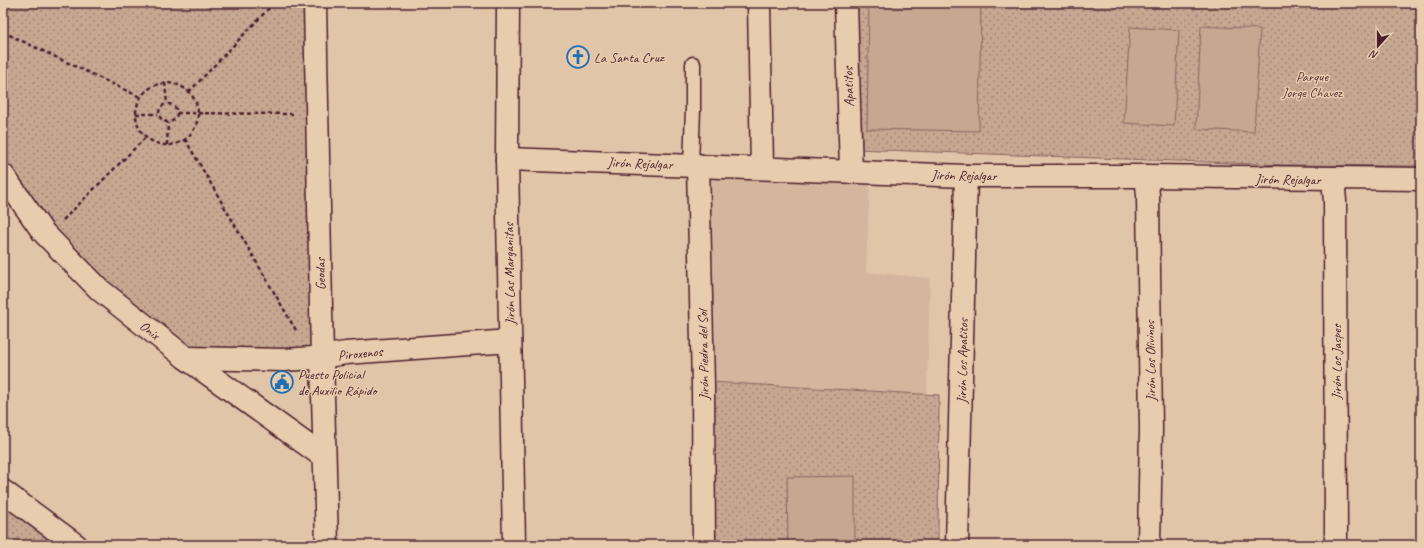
<svg xmlns="http://www.w3.org/2000/svg" width="1424" height="548" font-family="Caveat,sans-serif">
<style>
.built{fill:#d4b69e}
.grass{fill:url(#grass-dots);stroke:#88635e}
.garden{fill:#c5a792;stroke:#88635e}
.lines{fill:none;stroke-linecap:round;stroke-linejoin:round}
.service-casing{stroke:#4a1f2b;stroke-width:17}
.minor-casing{stroke:#4a1f2b;stroke-width:25}
.tertiary-casing{stroke:#4a1f2b;stroke-width:25}
.path{stroke:#4a1f2b;stroke-width:2.5;stroke-dasharray:4 3;stroke-linecap:butt}
.service{stroke:#e7ccae;stroke-width:14}
.minor{stroke:#e7ccae;stroke-width:22}
.tertiary{stroke:#e7ccae;stroke-width:22}
.labels{text-anchor:middle;stroke-width:3;stroke-linejoin:round;paint-order:stroke}
.poi-label{font-size:14px;fill:#4a1f2b;stroke:#e7ccae;text-anchor:start}
.park-label{font-size:14px;fill:#5c333a;stroke:#e7ccae}
.street-label{font-size:14px;fill:#4a1f2b;stroke:#e7ccae}
</style>
<defs>
<pattern id="grass-dots" width="8" height="8" patternUnits="userSpaceOnUse"><rect width="8" height="8" fill="#c5a792"/><path d="M2 2h.1M6 6h.1" fill="none" stroke="#a28777" stroke-width="1.8" stroke-linecap="round"/></pattern>
</defs>
<rect width="100%" height="100%" fill="#e1c5a9"/>
<filter id="ink" filterUnits="userSpaceOnUse"><feTurbulence type="fractalNoise" baseFrequency=".025" numOctaves="2"/><feDisplacementMap in="SourceGraphic" scale="8" xChannelSelector="R" yChannelSelector="G"/><feConvolveMatrix kernelMatrix="1 2 1 2 8 2 1 2 1" color-interpolation-filters="sRGB"/></filter>
<g filter="url(#ink)">
<path class="built" d="M 709,178 L 870,179 L 866,272 L 930,278 L 927,394 L 710,382 Z"/>
<g class="grass">
<path d="M 3,3 L 314,3 L 321,357 L 186,357 L 101,290 L 3,173 Z"/>
<path d="M 851,3 L 1421,3 L 1421,166 L 1285,165 L 854,149 Z"/>
<path d="M 710,382 L 939,395 L 938,545 L 711,545 Z"/>
<path d="M 3,501 L 60,545 L 8,545 L 3,542 Z"/>
</g>
<g class="garden">
<path d="M 869,3 L 981,3 L 979,131 L 867,129 Z"/>
<path d="M 1201,26 L 1260,29 L 1254,132 L 1196,129 Z"/>
<path d="M 1130,27 L 1179,30 L 1174,126 L 1124,123 Z"/>
<path d="M 855,476 L 855,545 L 788,545 L 787,477 Z"/>
</g>
<g class="lines">
<g class="service-casing">
<path id="service" d="M 691,165 L 693,109 L 693,64"/>
</g>
<g class="minor-casing">
<g id="minor">
<path d="M 315,3 L 322,358 L 327,545"/>
<path d="M 508,3 L 507,159 L 514,545"/>
<path d="M 759,3 L 762,168"/>
<path d="M 846,3 L 851,172"/>
<path d="M 507,159 L 966,176 L 1146,176 L 1421,179"/>
<path d="M 698,165 L 703,386 L 704,545"/>
<path d="M 3,175 L 43,232 L 100,290 L 186,358 L 324,457"/>
<path d="M 1146,176 L 1148,195 L 1151,428 L 1149,545"/>
<path d="M 1333,179 L 1335,201 L 1336,545"/>
<path d="M 186,358 L 284,360 L 313,358 L 346,353 L 510,341"/>
<path d="M 957,545 L 966,176"/>
</g>
</g>
<g class="tertiary-casing">
<path id="tertiary" d="M 3,491 L 76,545"/>
</g>
<g class="path">
<path d="M 3,32 L 140,97"/>
<path d="M 165,83 L 167,104"/>
<circle cx="167" cy="114" r="31"/>
<path d="M 189,92 L 274,3"/>
<circle cx="168" cy="113" r="9"/>
<path d="M 177,113 L 295,114"/>
<path d="M 136,114 L 158,114"/>
<path d="M 185,139 L 297,332"/>
<path d="M 167,145 L 168,123"/>
<path d="M 63,220 L 146,137"/>
</g>
<use href="#service" class="service"/>
<use href="#minor" class="minor"/>
<use href="#tertiary" class="tertiary"/>
</g>
</g>
<defs>
<g id="church-ring" transform="scale(1.15)"><circle r="9.5" fill="#e7ccae" stroke="#1f6fb2" stroke-width="1.5"/><path d="M-1.2-6h2.4v3.5h3.3v2.4h-3.3V6h-2.4V-.1h-3.3v-2.4h3.3Z" fill="#1f6fb2"/></g>
<g id="civic-ring" transform="scale(1.15)"><circle r="9.5" fill="#e7ccae" stroke="#1f6fb2" stroke-width="1.5"/><path d="M-.6-6.5H3V-4.5H.6V-3L4-1V1h2V6H-6V1h2V-1L-.6-3ZM-1.2 2.5V6h2.4V2.5Z" fill="#1f6fb2"/></g>
</defs>
<g fill-rule="evenodd">
<use href="#church-ring" x="578" y="57"/>
<use href="#civic-ring" x="282" y="382"/>
</g>
<g class="labels">
<g class="poi-label">
<text x="594" y="62">La Santa Cruz</text>
<text x="298" y="379">Puesto Policial<tspan x="298" dy="16">de Auxilio Rápido</tspan></text>
</g>
<g class="park-label">
<text x="1312" y="81">Parque<tspan x="1312" dy="16">Jorge Chavez</tspan></text>
</g>
<g class="street-label">
<text transform="translate(848 87) rotate(-92)" y="5">Apatitos</text>
<text transform="translate(640 163) rotate(2)" y="5">Jirón Rejalgar</text>
<text transform="translate(964 175) rotate(1)" y="5">Jirón Rejalgar</text>
<text transform="translate(1288 179) rotate(1)" y="5">Jirón Rejalgar</text>
<text transform="translate(320 274) rotate(-91)" y="5">Geodas</text>
<text transform="translate(509 274) rotate(-91)" y="5">Jirón Las Marganitas</text>
<text transform="translate(150 330) rotate(38)" y="5">Onix</text>
<text transform="translate(360 353) rotate(-6)" y="5">Piroxenos</text>
<text transform="translate(703 355) rotate(-91)" y="5">Jirón Piedra del Sol</text>
<text transform="translate(962 361) rotate(-89)" y="5">Jirón Los Apatitos</text>
<text transform="translate(1150 361) rotate(-91)" y="5">Jirón Los Olivinos</text>
<text transform="translate(1336 362) rotate(-90)" y="5">Jirón Los Jaspes</text>
</g>
</g>
<rect width="1424" height="548" fill="none" stroke="#e7ccae" stroke-width="16"/>
<rect x="8" y="8" width="1408" height="532" fill="none" stroke="#4a1f2b" stroke-width="1.5" filter="url(#ink)"/>
<g transform="translate(1378 46) rotate(201)" stroke="#e7ccae" stroke-width="3" paint-order="stroke">
<path d="M0-3L7 15L0 10L-7 15Z" fill="#4a1f2b"/>
<text y="-6" font-size="11" font-weight="bold" text-anchor="middle" fill="#4a1f2b">N</text>
</g>
</svg>
